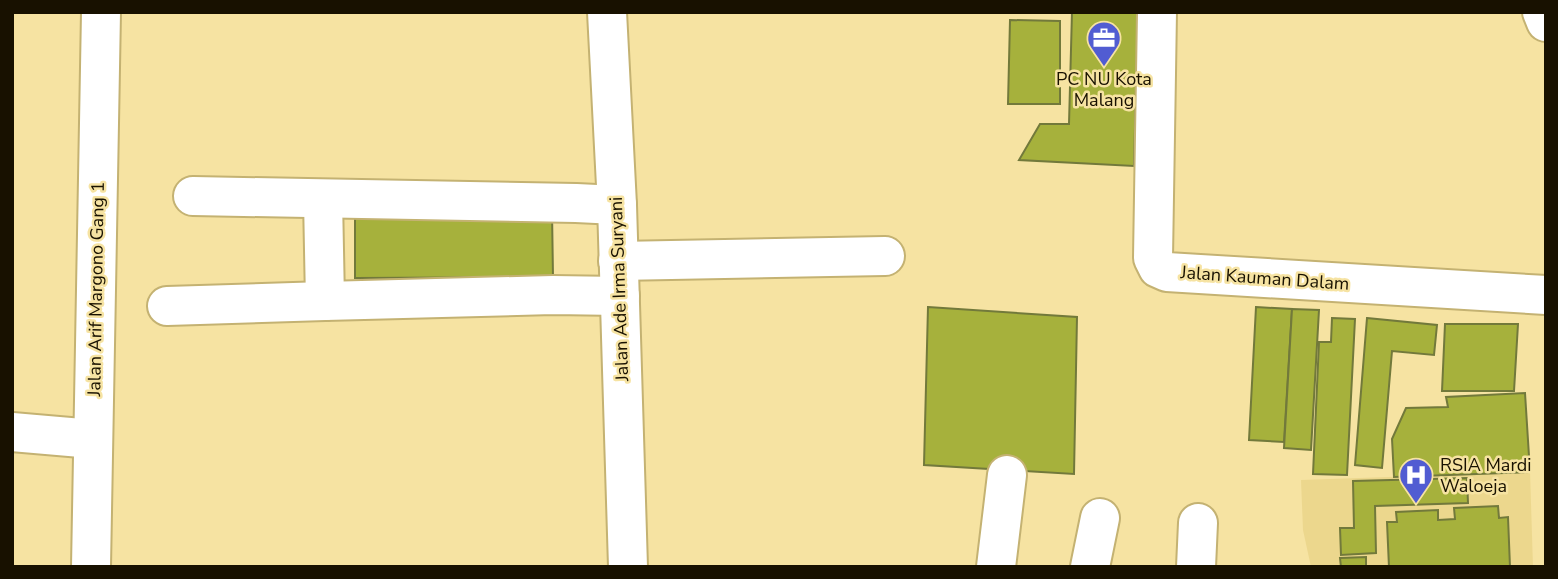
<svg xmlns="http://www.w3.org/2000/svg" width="1558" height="579" font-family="'Nunito Sans',sans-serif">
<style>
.built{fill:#ecd78d}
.building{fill:#a6b13c;stroke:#72793b;stroke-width:2}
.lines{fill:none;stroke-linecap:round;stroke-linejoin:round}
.minor-casing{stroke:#c4b272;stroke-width:42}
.major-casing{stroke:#c4b272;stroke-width:42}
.minor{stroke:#fff;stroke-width:38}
.major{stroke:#fff;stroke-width:38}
.labels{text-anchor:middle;stroke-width:5;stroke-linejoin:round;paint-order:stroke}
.poi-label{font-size:18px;fill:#181100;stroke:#f6e3a2}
.street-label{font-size:18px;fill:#181100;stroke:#f6e3a2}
</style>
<rect width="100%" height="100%" fill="#f6e3a2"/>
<path class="built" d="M 1530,472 L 1533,567 L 1311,567 L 1303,530 L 1301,480 Z"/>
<g class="building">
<path d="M 1072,12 L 1138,12 L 1134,166 L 1019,160 L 1040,124 L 1069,124 Z"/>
<path d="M 1010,20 L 1060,21 L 1060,104 L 1008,104 Z"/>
<path d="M 355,211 L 552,211 L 553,277 L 355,278 Z"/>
<path d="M 928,307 L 1077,317 L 1074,474 L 924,465 Z"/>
<path d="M 1256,307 L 1292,309 L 1284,442 L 1249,440 Z"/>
<path d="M 1292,309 L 1319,310 L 1311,450 L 1284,448 Z"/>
<path d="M 1332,318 L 1355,319 L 1347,475 L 1313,474 L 1319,342 L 1331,342 Z"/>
<path d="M 1367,318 L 1437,325 L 1434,355 L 1392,351 L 1382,468 L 1355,465 Z"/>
<path d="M 1445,324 L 1518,324 L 1514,391 L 1442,391 Z"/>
<path d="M 1525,393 L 1530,472 L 1394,477 L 1392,439 L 1406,408 L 1448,407 L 1446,397 Z"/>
<path d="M 1467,478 L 1468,503 L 1375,506 L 1376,553 L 1341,555 L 1340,528 L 1354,528 L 1353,481 Z"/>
<path d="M 1498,506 L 1499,518 L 1508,517 L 1510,567 L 1389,567 L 1387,522 L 1397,522 L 1396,512 L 1438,510 L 1438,520 L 1455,519 L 1454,508 Z"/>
<path d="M 1366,557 L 1366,567 L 1341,567 L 1340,558 Z"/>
</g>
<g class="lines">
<g class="minor-casing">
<g id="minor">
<path d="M 1157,12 L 1153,258 L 1158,268 L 1167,272 L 1546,295"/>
<path d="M 193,196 L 576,203 L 617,205"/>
<path d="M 323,199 L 325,301 L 553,295 L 620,296"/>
<path d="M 618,261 L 885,256"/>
<path d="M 167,306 L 325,301"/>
<path d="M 12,432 L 93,439"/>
<path d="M 91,567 L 101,12"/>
<path d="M 996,567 L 1007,475"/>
<path d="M 1090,567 L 1100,518"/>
<path d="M 1196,567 L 1198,523"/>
</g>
</g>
<g class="major-casing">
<g id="major">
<path d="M 607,12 L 617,205 L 628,567"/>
<path d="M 1542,12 L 1546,22"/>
</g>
</g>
<use href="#minor" class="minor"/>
<use href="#major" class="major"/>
</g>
<defs>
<g id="office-pin" transform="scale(1.75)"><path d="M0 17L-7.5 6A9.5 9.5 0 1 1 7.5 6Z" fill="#515cd2" stroke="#f6e3a2"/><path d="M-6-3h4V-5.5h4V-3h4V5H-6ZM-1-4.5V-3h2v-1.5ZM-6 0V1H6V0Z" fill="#fff"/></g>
<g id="hospital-pin" transform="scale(1.75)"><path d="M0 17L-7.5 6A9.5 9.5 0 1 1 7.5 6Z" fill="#515cd2" stroke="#f6e3a2"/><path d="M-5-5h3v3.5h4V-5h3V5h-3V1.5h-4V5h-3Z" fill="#fff"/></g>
</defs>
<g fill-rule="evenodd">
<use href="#office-pin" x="1104" y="38"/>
<use href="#hospital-pin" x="1416" y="475"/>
</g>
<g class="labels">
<g class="poi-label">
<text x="1104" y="85">PC NU Kota<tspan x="1104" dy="21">Malang</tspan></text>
<text x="1440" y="471" text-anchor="start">RSIA Mardi<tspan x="1440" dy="21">Waloeja</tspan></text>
</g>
<g class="street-label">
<text transform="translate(1265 278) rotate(4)" y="6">Jalan Kauman Dalam</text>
<text transform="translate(96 289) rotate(-89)" y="6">Jalan Arif Margono Gang 1</text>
<text transform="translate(619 289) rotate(-92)" y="6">Jalan Ade Irma Suryani</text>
</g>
</g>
<rect width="1558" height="579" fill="none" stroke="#181100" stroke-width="28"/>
</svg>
